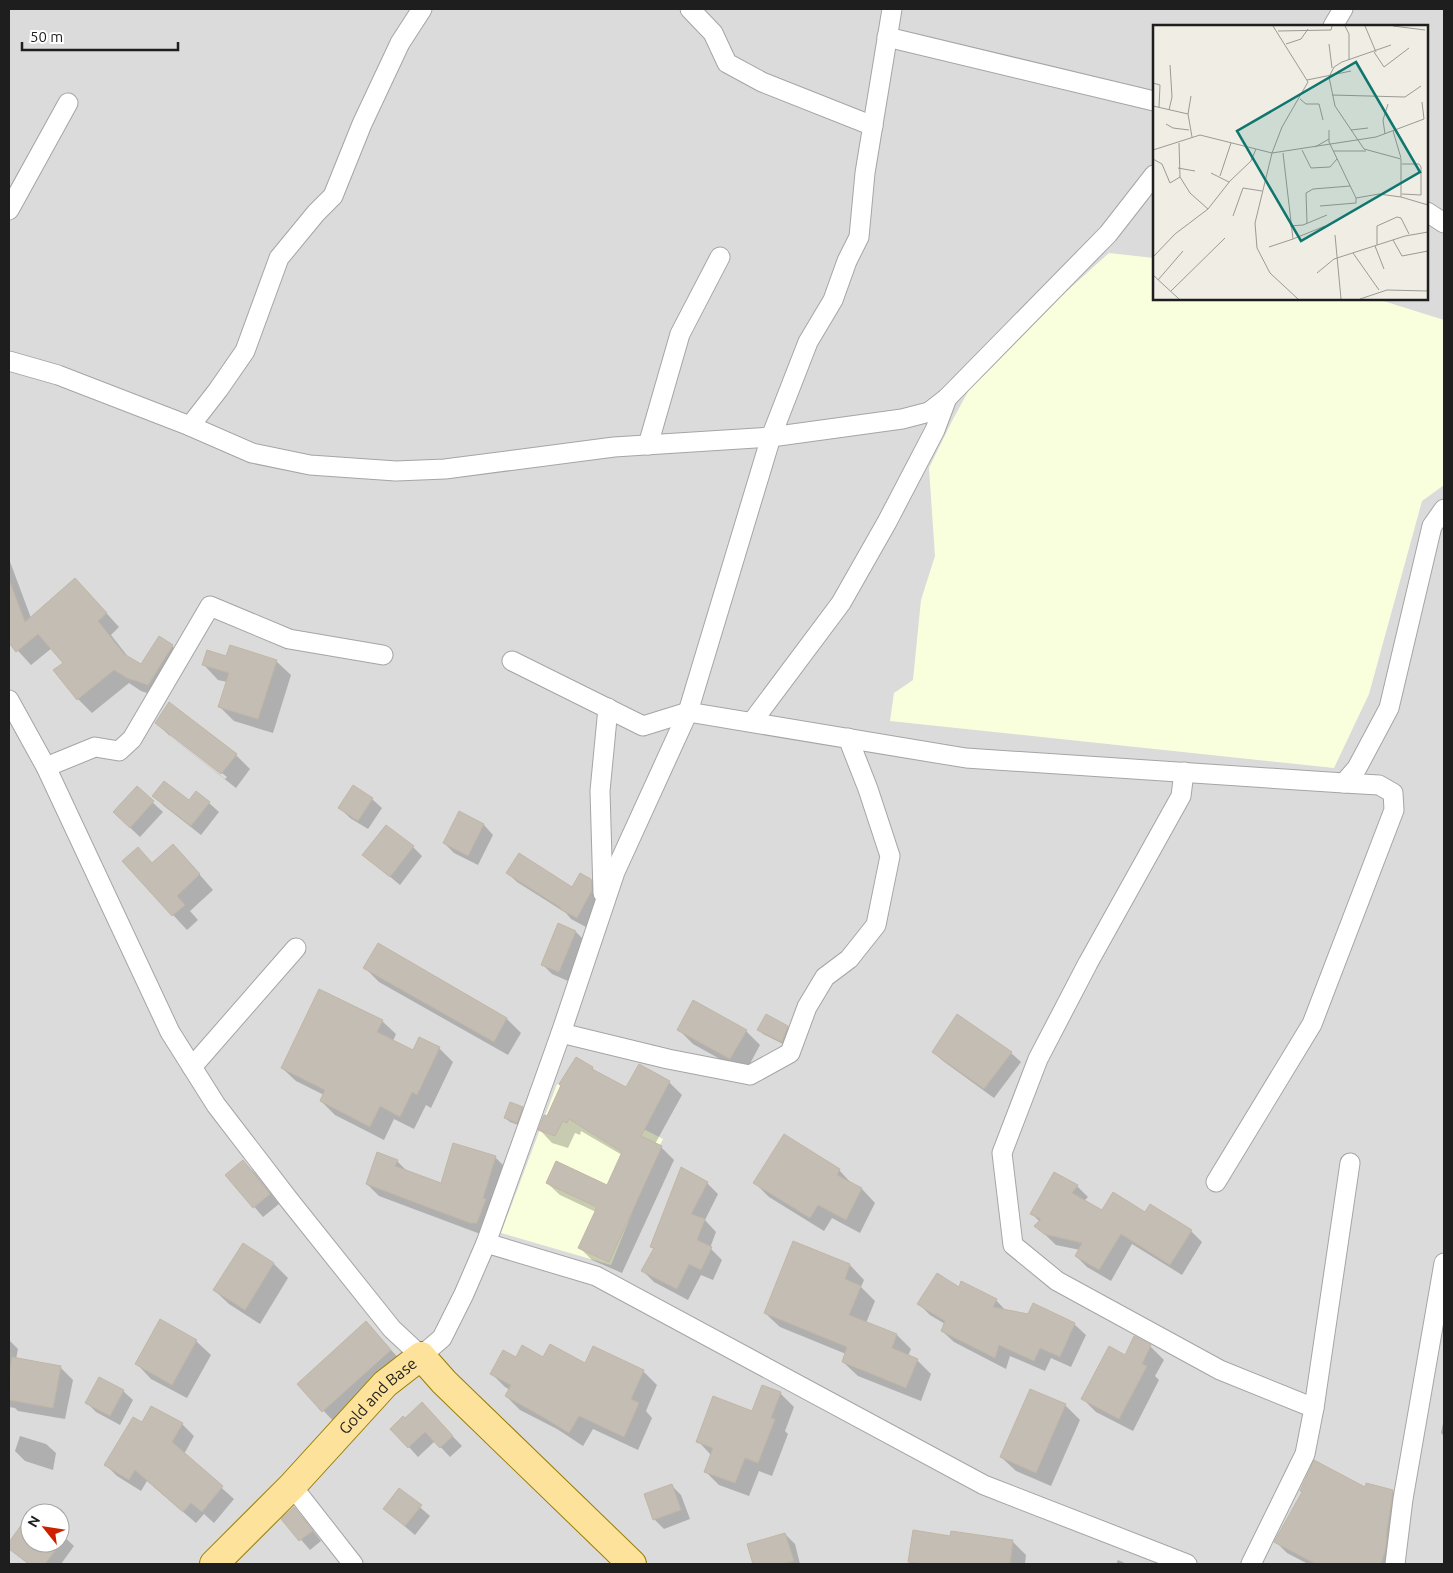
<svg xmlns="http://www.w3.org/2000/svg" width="1453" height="1573" font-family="Ubuntu,sans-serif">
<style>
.residential{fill:#dcdbdb;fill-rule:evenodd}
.education{fill:#f9ffdd}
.shadow{fill:#0003;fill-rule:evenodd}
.building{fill:#c4bdb3;stroke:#c1b6a6}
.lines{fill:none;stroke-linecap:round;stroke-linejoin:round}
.minor-casing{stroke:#a5a5a5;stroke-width:21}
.primary-casing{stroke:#987e00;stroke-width:30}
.minor{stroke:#fff;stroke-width:19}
.primary{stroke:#fde29b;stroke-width:28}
.labels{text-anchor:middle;stroke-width:4.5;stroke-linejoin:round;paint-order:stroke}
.street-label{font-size:16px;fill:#1e1e1e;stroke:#fff}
.inset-road{fill:none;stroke:#9b9a95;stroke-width:1}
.view{fill:#0f766e;fill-opacity:0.15;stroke:#0f766e;stroke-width:2.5}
.inset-edge{fill:none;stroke:#1e1e1e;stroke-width:2.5}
</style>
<rect width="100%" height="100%" fill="#efede4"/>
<path class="residential" d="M 9,9 L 1444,9 L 1444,1564 L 9,1564 ZM 1154,26 L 1427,26 L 1427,299 L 1154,299 ZM 30,1513 L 60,1513 L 60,1543 L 30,1543 Z"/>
<g class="education">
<path d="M 1109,253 L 1154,258 L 1154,299 L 1377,299 L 1444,320 L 1444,485 L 1422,501 L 1369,694 L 1334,768 L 890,721 L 894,693 L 913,680 L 921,600 L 935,556 L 929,468 L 952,421 L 970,388 L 1046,310 Z"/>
<path d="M 557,1084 L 663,1139 L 655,1155 L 611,1265 L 501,1233 Z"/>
</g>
<g class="shadow">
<path d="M 9,559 L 31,618 L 88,593 L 119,627 L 111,635 L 129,658 L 141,666 L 172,646 L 186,659 L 162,698 L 141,691 L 129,683 L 92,713 L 78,699 L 55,670 L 65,663 L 52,648 L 31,665 L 9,641 Z"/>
<path d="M 227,658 L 276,661 L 291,675 L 273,733 L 234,721 L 219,706 L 227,682 L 218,680 L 204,665 Z"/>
<path d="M 156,723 L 236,755 L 250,769 L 236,788 L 171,737 ZM 170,733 L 227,777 L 225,779 L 170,736 Z"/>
<path d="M 137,788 L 163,812 L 140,837 L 124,822 Z"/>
<path d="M 154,796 L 189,802 L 209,803 L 219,812 L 201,835 L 164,806 Z"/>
<path d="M 372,799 L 382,808 L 368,829 L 350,818 L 340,808 Z"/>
<path d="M 460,813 L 484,825 L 493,835 L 478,865 L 454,853 L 444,843 Z"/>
<path d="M 413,847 L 422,856 L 400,885 L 364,855 Z"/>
<path d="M 187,860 L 213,890 L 190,911 L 198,920 L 187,930 L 124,862 L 153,864 Z"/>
<path d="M 508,873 L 573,889 L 591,880 L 600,890 L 601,900 L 586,927 L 571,919 L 566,913 L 517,882 Z"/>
<path d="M 559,925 L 576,932 L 585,941 L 568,981 L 552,974 L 542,964 Z"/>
<path d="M 378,944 L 507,1019 L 521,1033 L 508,1055 L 379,982 L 365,968 Z"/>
<path d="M 958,1016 L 1011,1053 L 1021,1062 L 994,1098 L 943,1061 L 933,1052 Z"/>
<path d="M 382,1021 L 396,1034 L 393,1041 L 414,1052 L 439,1048 L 453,1062 L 431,1108 L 426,1105 L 414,1129 L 394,1119 L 384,1140 L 335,1115 L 321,1101 L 324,1095 L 296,1081 L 282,1068 Z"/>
<path d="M 787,1027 L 792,1031 L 787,1046 L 763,1034 L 759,1030 Z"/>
<path d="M 678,1029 L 746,1031 L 760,1045 L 745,1073 L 693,1044 Z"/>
<path d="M 639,1066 L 669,1082 L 682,1095 L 655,1144 L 661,1147 L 674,1160 L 622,1273 L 592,1260 L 580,1248 L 596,1212 L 560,1195 L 547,1183 L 607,1187 L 622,1155 L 581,1131 L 580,1135 L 575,1133 L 568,1148 L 552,1143 L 540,1130 L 548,1118 L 592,1068 L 596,1072 L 627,1089 Z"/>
<path d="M 522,1108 L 526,1112 L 521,1126 L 510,1122 L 505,1118 Z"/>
<path d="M 784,1136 L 839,1170 L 853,1185 L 862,1189 L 875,1203 L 860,1233 L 832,1218 L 824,1231 L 769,1197 L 755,1183 Z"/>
<path d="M 495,1157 L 507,1169 L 483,1235 L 379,1196 L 367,1184 L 397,1161 L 409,1173 L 441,1185 Z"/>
<path d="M 243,1162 L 253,1171 L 279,1204 L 263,1217 L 227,1175 Z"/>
<path d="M 707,1183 L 718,1194 L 705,1220 L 716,1232 L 710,1248 L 722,1260 L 713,1280 L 701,1275 L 688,1300 L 654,1282 L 643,1271 L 654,1250 L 652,1247 Z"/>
<path d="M 1077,1186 L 1088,1197 L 1084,1201 L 1103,1212 L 1146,1213 L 1150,1206 L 1191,1231 L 1202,1242 L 1182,1275 L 1132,1244 L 1111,1281 L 1087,1267 L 1076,1256 L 1080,1250 L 1056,1245 L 1036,1226 L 1040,1222 L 1032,1214 Z"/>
<path d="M 794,1243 L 850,1265 L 864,1280 L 861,1287 L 875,1301 L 866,1323 L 897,1335 L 911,1349 L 908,1356 L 917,1360 L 931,1374 L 921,1401 L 858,1376 L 843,1362 L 846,1354 L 780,1327 L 765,1313 Z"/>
<path d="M 243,1245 L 274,1264 L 288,1278 L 260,1324 L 229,1304 L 214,1290 Z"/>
<path d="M 959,1288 L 996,1300 L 1006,1311 L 1074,1324 L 1086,1335 L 1071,1367 L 1051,1358 L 1045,1371 L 1010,1356 L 1006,1369 L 954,1342 L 942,1331 L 945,1324 L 930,1315 L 919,1304 Z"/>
<path d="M 366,1323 L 405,1365 L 338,1426 L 298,1384 Z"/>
<path d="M 9,1340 L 18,1349 L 16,1359 L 61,1368 L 73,1380 L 65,1419 L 18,1411 L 15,1408 L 9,1407 Z"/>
<path d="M 196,1341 L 211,1355 L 187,1398 L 151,1379 L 137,1364 Z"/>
<path d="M 1150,1346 L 1164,1360 L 1155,1376 L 1159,1380 L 1133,1431 L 1096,1412 L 1083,1399 L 1125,1356 Z"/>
<path d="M 516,1358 L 543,1358 L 643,1371 L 657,1385 L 646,1411 L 652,1418 L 638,1450 L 593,1429 L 583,1446 L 557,1429 L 520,1410 L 506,1396 L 510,1390 L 505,1387 L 491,1373 Z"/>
<path d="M 123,1391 L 133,1400 L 120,1425 L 96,1412 L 86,1402 Z"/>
<path d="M 780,1393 L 794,1407 L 785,1431 L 788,1434 L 772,1476 L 759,1471 L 749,1496 L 719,1485 L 705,1471 L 711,1455 L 698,1441 L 753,1412 Z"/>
<path d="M 1065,1405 L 1080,1420 L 1051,1486 L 1016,1471 L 1001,1457 Z"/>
<path d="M 431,1414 L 462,1446 L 450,1457 L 435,1441 L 418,1457 L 409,1447 L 405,1420 Z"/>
<path d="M 1444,1418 L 1444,1436 L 1441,1433 Z"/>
<path d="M 182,1424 L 194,1436 L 184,1454 L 234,1499 L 214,1523 L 204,1514 L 196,1523 L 147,1481 L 141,1491 L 117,1476 L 105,1464 Z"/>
<path d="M 20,1436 L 46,1444 L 56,1453 L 53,1470 L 25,1461 L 15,1451 Z"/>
<path d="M 671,1485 L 681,1495 L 690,1519 L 664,1529 L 654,1519 Z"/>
<path d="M 399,1489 L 430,1516 L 415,1535 L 384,1509 Z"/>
<path d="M 1366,1489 L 1392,1491 L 1404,1502 L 1396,1564 L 1308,1564 L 1287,1553 L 1276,1542 Z"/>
<path d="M 294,1509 L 304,1519 L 321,1541 L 310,1550 L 283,1519 Z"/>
<path d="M 30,1515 L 30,1543 L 60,1543 L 60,1533 L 74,1546 L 61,1564 L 28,1564 L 9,1548 L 9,1544 Z"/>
<path d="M 785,1534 L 795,1544 L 800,1564 L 754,1564 L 749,1545 Z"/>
<path d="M 951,1537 L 1013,1542 L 1026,1555 L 1025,1564 L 912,1564 L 909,1561 Z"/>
<path d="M 1118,1560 L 1127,1564 L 1116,1564 Z"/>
</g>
<g class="building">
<path d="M 75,578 L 107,613 L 98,621 L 124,654 L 141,664 L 159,636 L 173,645 L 148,685 L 127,678 L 114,670 L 77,700 L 53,670 L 63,663 L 38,634 L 16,652 L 9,643 L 9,582 L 10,582 L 25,622 Z"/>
<path d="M 230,645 L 277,660 L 258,719 L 218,707 L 229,673 L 202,665 L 207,650 L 226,656 Z"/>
<path d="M 169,702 L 237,754 L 221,774 L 155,723 Z"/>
<path d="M 164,781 L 189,800 L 196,791 L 210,802 L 191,826 L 152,796 Z"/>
<path d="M 353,785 L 373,798 L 358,821 L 338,808 Z"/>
<path d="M 137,786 L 154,801 L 130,828 L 113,812 Z"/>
<path d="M 459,811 L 484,824 L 468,856 L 443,843 Z"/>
<path d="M 386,825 L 414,846 L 390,877 L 362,855 Z"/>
<path d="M 173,844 L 200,874 L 177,896 L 185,905 L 172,916 L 122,861 L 138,847 L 152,863 Z"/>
<path d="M 519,853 L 572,887 L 580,873 L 591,879 L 592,890 L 577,918 L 560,909 L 561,908 L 506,873 Z"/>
<path d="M 558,923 L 576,931 L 559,972 L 541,965 Z"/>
<path d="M 378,943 L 507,1018 L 494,1042 L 363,968 Z"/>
<path d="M 319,989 L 383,1020 L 377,1032 L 413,1050 L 419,1037 L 440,1047 L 417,1095 L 412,1092 L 400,1117 L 380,1106 L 370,1127 L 320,1101 L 325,1090 L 281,1068 Z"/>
<path d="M 693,1000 L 747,1030 L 730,1059 L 677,1030 Z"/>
<path d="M 766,1014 L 788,1026 L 782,1042 L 757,1030 Z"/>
<path d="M 957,1014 L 1012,1052 L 984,1089 L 932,1052 Z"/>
<path d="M 576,1057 L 593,1067 L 592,1069 L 626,1087 L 639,1064 L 670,1081 L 641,1136 L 662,1146 L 609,1262 L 578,1248 L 597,1207 L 546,1183 L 556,1161 L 607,1185 L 622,1152 L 569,1119 L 567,1123 L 563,1121 L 555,1136 L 538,1130 L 544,1115 L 547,1116 L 561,1085 L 559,1084 Z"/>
<path d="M 510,1102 L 523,1107 L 517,1123 L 504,1118 Z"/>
<path d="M 784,1134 L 840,1169 L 837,1175 L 862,1188 L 846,1220 L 818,1205 L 810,1218 L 753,1183 Z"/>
<path d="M 453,1143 L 496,1156 L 483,1198 L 486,1199 L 477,1223 L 470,1223 L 366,1184 L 377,1152 L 398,1160 L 395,1166 L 441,1183 Z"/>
<path d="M 243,1160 L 270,1194 L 253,1208 L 225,1175 Z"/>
<path d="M 681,1167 L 708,1182 L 691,1214 L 705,1219 L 697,1240 L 712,1247 L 701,1270 L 689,1264 L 677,1289 L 641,1271 L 654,1248 L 650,1247 Z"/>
<path d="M 1054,1172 L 1078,1185 L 1072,1193 L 1102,1210 L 1113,1192 L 1145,1212 L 1150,1204 L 1192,1230 L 1170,1265 L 1121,1234 L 1099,1270 L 1075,1256 L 1082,1243 L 1044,1234 L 1034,1226 L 1041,1219 L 1030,1214 Z"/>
<path d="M 793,1241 L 850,1264 L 845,1279 L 861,1286 L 849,1315 L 897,1334 L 892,1348 L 918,1359 L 906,1388 L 842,1362 L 847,1347 L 764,1313 Z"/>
<path d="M 243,1243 L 274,1263 L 245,1310 L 213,1290 Z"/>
<path d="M 937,1273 L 959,1287 L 961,1281 L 997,1299 L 993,1307 L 1028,1314 L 1033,1303 L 1075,1323 L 1060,1357 L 1040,1348 L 1034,1361 L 999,1345 L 995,1358 L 941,1331 L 945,1321 L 917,1304 Z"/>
<path d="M 160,1319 L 197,1340 L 172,1385 L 135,1364 Z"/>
<path d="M 366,1321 L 391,1350 L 322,1412 L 297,1384 Z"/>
<path d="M 1134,1336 L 1151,1345 L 1142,1364 L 1147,1366 L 1119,1419 L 1081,1399 L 1109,1346 L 1125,1355 Z"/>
<path d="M 550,1344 L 585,1363 L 593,1346 L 644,1370 L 631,1399 L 639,1403 L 624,1437 L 579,1416 L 569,1433 L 541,1416 L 505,1396 L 511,1385 L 490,1374 L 503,1350 L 516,1357 L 522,1345 L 543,1357 Z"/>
<path d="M 12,1357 L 61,1366 L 53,1408 L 9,1400 L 9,1375 Z"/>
<path d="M 99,1377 L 124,1390 L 110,1416 L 85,1403 Z"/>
<path d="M 762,1385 L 781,1392 L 771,1418 L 775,1419 L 758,1463 L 745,1458 L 735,1483 L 704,1472 L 713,1448 L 696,1442 L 713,1396 L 752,1411 Z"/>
<path d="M 1030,1389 L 1066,1404 L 1036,1473 L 1000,1457 Z"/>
<path d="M 422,1402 L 453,1436 L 440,1448 L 425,1432 L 408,1448 L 390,1429 L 403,1416 L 405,1418 Z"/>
<path d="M 151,1406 L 183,1423 L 172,1442 L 223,1486 L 202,1512 L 191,1503 L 183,1512 L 135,1470 L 129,1480 L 104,1465 L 133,1417 L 142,1422 Z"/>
<path d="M 1314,1460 L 1365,1487 L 1366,1483 L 1393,1490 L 1386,1537 L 1387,1538 L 1385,1551 L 1381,1564 L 1316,1564 L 1274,1542 L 1302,1492 L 1300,1491 Z"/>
<path d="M 672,1484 L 681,1510 L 653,1520 L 644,1494 Z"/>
<path d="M 399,1488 L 422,1505 L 405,1526 L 383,1509 Z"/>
<path d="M 294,1507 L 313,1531 L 299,1541 L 281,1519 Z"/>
<path d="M 30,1513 L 30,1543 L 60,1543 L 60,1531 L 66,1536 L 45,1564 L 29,1564 L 9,1549 L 9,1542 Z"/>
<path d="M 913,1530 L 950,1536 L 951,1531 L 1013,1540 L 1010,1564 L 923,1564 L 908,1562 Z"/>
<path d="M 785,1533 L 794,1561 L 783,1564 L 753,1564 L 747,1544 Z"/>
</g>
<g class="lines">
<g class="minor-casing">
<g id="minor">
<path d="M 690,9 L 713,33 L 727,63 L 762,82 L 873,126"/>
<path d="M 1333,26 L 1343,9"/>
<path d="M 887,37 L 1154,101"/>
<path d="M 9,210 L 68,103"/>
<path d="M 1427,212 L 1444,223"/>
<path d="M 9,361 L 58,375 L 190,426 L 252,453 L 310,465 L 396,471 L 445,469 L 614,447 L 771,437 L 902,419 L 929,412 L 947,398 L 1108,234 L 1154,175"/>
<path d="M 190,426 L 218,390 L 245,351 L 279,258 L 316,213 L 333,196 L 362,124 L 400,43 L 422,9"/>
<path d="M 648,445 L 680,334 L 720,257"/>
<path d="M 512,661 L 643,726 L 688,712 L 966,758 L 1344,783 L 1357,768 L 1389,708 L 1432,526 L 1444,509"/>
<path d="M 9,700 L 46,767 L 170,1032 L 216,1105 L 289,1200 L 392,1329 L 421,1356 L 442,1338 L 464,1294 L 486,1243 L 561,1033 L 615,872 L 688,712 L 771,437 L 808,342 L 833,300 L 847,261 L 859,237 L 865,173 L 892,9"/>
<path d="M 752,722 L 841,603 L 887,522 L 935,430 L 947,398"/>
<path d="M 46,767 L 95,747 L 119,751 L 132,739 L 210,606 L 289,639 L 383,655"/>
<path d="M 1184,772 L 1181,796 L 1088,963 L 1038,1059 L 1002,1153 L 1013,1245 L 1057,1281 L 1220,1370 L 1314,1408"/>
<path d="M 603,893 L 600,791 L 608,708"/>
<path d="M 561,1033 L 668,1059 L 750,1075 L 790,1053 L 807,1007 L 825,977 L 849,959 L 876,925 L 890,856 L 868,789 L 848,738"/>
<path d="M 192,1067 L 296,948"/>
<path d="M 1216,1182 L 1312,1024 L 1394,810 L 1393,793 L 1379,785 L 1344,783"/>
<path d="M 486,1243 L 596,1276 L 984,1485 L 1187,1564"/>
<path d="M 292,1486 L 353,1564"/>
<path d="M 1251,1564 L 1305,1454 L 1314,1408 L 1350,1163"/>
<path d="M 1395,1564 L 1403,1499 L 1444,1263"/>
</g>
</g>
<g class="primary-casing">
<g id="primary">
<path id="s1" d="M 214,1564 L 292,1486 L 385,1384 L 421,1356 L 444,1382 L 632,1564"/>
</g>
</g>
<use href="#minor" class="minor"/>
<use href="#primary" class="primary"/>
</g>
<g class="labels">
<g class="street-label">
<text dy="6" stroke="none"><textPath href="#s1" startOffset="235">Gold and Base</textPath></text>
</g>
</g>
<g transform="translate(1153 25)">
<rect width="275" height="275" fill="#efede4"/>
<path class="inset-road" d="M 120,1 L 155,57 L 129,102 L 119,128 L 223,112 L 271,94 L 269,77M 192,1 L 196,9 L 196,35M 212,1 L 223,27M 240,1 L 272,5M 125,6 L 178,5 L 179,1M 133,19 L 148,14 L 155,4M 176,19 L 179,43M 221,27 L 231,42 L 256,23M 154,55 L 198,46M 0,58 L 7,60 L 6,82M 179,70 L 252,72 L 268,61M 38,71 L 35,89 L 39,112M 147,74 L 153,79 L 166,79 L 170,95M 0,81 L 35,89M 16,85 L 19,72 L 17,40M 13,99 L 20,103 L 36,105M 176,105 L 176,117 L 203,173 L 226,169 L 248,172 L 248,134 L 211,124 L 182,81 L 176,52 L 181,42 L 189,37 L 238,20M 198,105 L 215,103M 240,106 L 248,133M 232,109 L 230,95 L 235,79M 26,118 L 27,152 L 37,168 L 55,184M 162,122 L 176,114M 0,125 L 47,110 L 119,128 L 102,198 L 104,223 L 117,248 L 145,274M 149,125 L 158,143 L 177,142 L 184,134M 181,126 L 213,126M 0,134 L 9,139 L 17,158 L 27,152M 249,139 L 266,139 L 268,142 L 268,170 L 249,169M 25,143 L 42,146M 58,148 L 76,157M 67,151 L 78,118M 248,172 L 275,180M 167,181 L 203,178 L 203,173M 80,191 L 90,163 L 109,166M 154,198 L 153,168 L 160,164 L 197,161M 137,201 L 150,200 L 174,190M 182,210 L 188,274M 140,214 L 172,201M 240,215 L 249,231 L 275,226M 224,220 L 224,201 L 244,192 L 248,193 L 256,209M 222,221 L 231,244M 116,222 L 140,214 L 130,128M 200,228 L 226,265M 0,232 L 22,209 L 55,184 L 77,156 L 98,136 L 103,124M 164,248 L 181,234 L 252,211 L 275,207M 0,250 L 26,274M 5,255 L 30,226M 18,266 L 72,213M 207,274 L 234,265 L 275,266"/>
<path class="view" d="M 203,37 L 267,147 L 148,216 L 84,106 Z"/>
<rect width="275" height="275" class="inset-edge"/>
</g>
<rect width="1453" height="1573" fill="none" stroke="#1e1e1e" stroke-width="20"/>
<g transform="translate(45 1528) rotate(300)"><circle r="24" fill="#ffffff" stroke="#a5a5a5"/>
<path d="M0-4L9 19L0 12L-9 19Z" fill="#cc2100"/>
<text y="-8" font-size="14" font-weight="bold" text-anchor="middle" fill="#1e1e1e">N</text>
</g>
<path d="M22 42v8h156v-8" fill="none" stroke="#1e1e1e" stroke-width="2.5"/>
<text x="30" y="42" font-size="15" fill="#1e1e1e" stroke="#ffffff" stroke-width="4" paint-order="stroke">50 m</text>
</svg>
